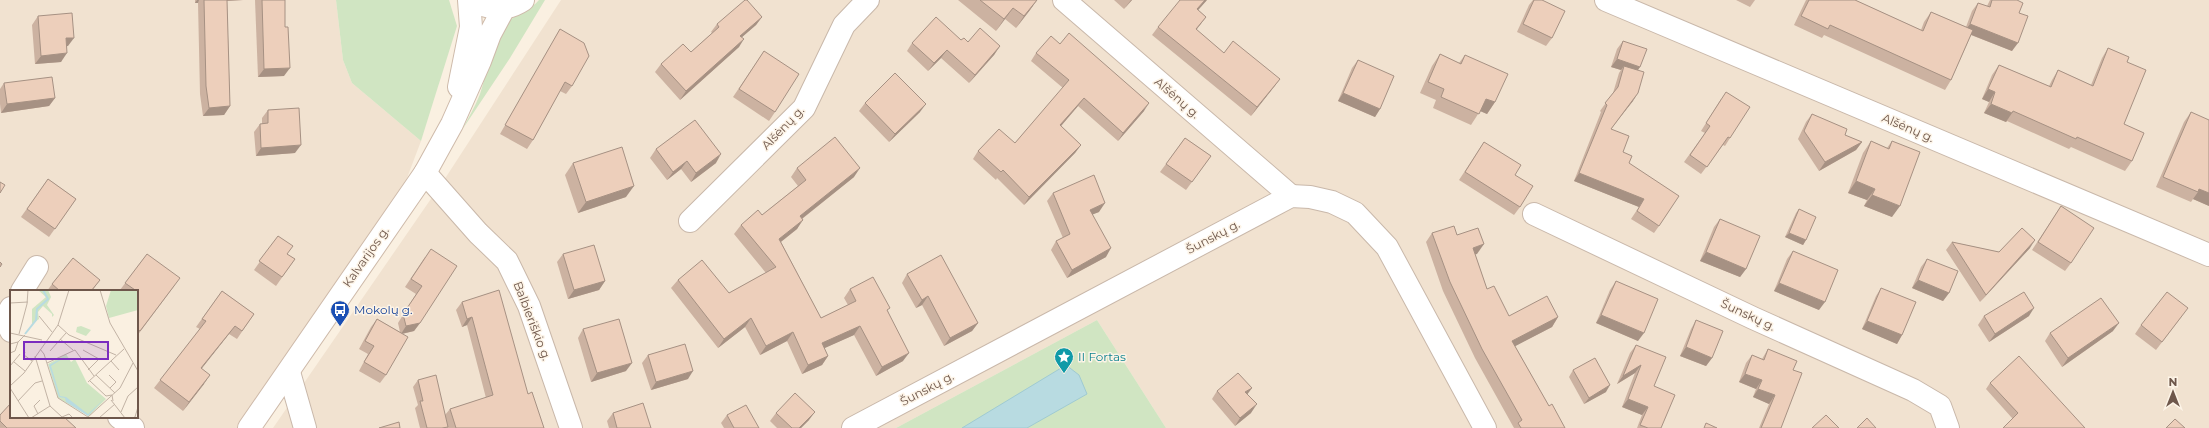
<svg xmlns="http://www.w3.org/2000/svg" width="2209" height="428" font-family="Montserrat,sans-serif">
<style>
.residential{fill:#f1e2d0;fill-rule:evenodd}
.green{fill:#d0e5c2}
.water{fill:#b8dbe1;stroke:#9fcad2}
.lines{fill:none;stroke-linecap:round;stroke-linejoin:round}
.minor-casing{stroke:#c9b8aa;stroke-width:24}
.secondary-casing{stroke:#cebaaa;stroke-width:24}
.minor{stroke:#fff;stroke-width:22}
.secondary{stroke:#fff;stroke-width:22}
.wall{fill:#ccb2a1}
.shaded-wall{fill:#a69183}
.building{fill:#edcfbb;stroke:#a69183}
.labels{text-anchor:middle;stroke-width:3;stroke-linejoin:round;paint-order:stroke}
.street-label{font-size:12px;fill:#6e574b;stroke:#fdf4e7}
.transit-label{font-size:12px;fill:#164399;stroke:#fdf4e7;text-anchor:start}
.culture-label{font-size:12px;fill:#0d838f;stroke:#fdf4e7;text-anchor:start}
.inset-river{fill:none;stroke:#b8dbe1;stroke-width:2}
.inset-road{fill:none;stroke:#c2b3a5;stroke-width:1}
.view{fill:#7b2cbf;fill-opacity:0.15;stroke:#7b2cbf;stroke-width:2}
.inset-edge{fill:none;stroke:#6e574b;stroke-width:2}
</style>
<rect width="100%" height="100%" fill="#faf0e1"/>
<g class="residential">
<path d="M 0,0 L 336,0 L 343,60 L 352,83 L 421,141 L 407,178 L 237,428 L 0,428 ZM 11,291 L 137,291 L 137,417 L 11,417 Z"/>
<path d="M 561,0 L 2209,0 L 2209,428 L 1166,428 L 1097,320 L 896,428 L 273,428 L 446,177 Z"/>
</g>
<g class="green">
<path d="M 336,0 L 449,0 L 457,26 L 421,141 L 352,83 L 343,60 Z"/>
<path d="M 539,0 L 545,0 L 510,58 L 462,130 C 468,118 475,107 480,94 C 487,74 491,42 505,25 C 514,14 530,11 539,0 Z"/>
<path d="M 1097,320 L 1166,428 L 896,428 Z"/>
</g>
<path class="water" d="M 1066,365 L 1079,375 L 1087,394 L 1027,428 L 962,428 Z"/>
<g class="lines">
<g class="minor-casing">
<g id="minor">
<path d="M 1064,0 L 1291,196"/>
<path d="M 1606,0 L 2209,255"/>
<path d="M 425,173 L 478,233 L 507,261 L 529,306 L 571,428"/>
<path d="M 1534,214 L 1753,318 L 1913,390 L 1940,406 L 1948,428"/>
<path d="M 690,221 L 804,108 L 844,25 L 868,0"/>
<path d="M 22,291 L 37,267"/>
<path d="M 11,308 L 5,318 L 11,331"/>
<path d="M 289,372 L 305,428"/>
<path d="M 119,417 L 133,428"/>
<path d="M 853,428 L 1291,196 L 1310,197 L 1332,202 L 1355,213 L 1387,247 L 1485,428"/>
</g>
</g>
<g class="secondary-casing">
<g id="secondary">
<path d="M 475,0 C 489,11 508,10 523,0"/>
<path d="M 459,87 L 471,27 L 469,0"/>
<path d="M 249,428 L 425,173 L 452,124 L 480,61 L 490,34 L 504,8"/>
</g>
</g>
<use href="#minor" class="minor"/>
<use href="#secondary" class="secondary"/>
</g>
<g class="wall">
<path d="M 195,0 L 243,0 L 227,1 L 230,106 L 224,115 L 203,116 L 200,94 L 198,3 L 195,3 Z"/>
<path d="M 255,0 L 285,0 L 284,76 L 258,77 Z"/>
<path d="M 958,0 L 1037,0 L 1030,10 L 1016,28 L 1005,19 L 996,31 Z"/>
<path d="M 1114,0 L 1132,0 L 1124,9 Z"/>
<path d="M 1207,0 L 1198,10 L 1206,17 L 1196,30 L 1224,53 L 1280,79 L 1251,116 L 1152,35 L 1158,27 Z"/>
<path d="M 1533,0 L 1542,0 L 1552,38 L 1546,46 L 1517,32 L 1529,5 Z"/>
<path d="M 1736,0 L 1755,0 L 1750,7 Z"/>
<path d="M 1806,0 L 1855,0 L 1921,30 L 1924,22 L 1931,12 L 1966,27 L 1972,11 L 1978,3 L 1987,6 L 1990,0 L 2017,0 L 2019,13 L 2012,51 L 1971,35 L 1951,80 L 1945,90 L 1824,35 L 1822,38 L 1794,25 Z"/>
<path d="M 38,16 L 68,46 L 66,46 L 61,62 L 35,64 L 32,25 Z"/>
<path d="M 762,17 L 756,25 L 742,37 L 739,47 L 680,100 L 655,72 L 661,64 L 691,52 L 712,33 L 711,32 L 717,24 Z"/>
<path d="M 560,29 L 572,86 L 566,94 L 560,91 L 533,140 L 527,149 L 500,134 L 555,38 Z"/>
<path d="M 961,40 L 1000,46 L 994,55 L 969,83 L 941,58 L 928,71 L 907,51 L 912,43 Z"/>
<path d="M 1623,41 L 1640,67 L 1638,70 L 1633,101 L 1611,129 L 1629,163 L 1659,226 L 1654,233 L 1631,219 L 1639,207 L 1574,181 L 1601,112 L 1600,111 L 1613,93 L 1619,73 L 1621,70 L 1611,67 L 1617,49 Z"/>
<path d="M 1060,44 L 1144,111 L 1118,141 L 1078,106 L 1061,126 L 1081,145 L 1075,153 L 1024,205 L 997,178 L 996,180 L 973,159 L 978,151 L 1015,143 L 1063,88 L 1031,61 L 1036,53 Z"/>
<path d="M 2108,48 L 2127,62 L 2124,124 L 2132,161 L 2125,171 L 2071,147 L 2069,149 L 2007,121 L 2006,122 L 1984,113 L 1989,102 L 1982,99 L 1992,75 L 1999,65 L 2049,86 L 2052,80 L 2058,70 L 2091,85 L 2102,58 Z"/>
<path d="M 764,51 L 775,112 L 769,121 L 733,97 Z"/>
<path d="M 1440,54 L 1459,63 L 1465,55 L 1495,102 L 1487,114 L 1480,111 L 1471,125 L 1433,108 L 1436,100 L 1420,93 L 1432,66 Z"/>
<path d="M 1358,60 L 1380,109 L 1375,117 L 1338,101 L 1352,68 Z"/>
<path d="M 4,83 L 55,98 L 49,106 L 1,113 L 0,104 L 0,89 Z"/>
<path d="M 1721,99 L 1730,138 L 1725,146 L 1723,145 L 1701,174 L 1684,162 L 1705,133 L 1701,131 Z"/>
<path d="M 865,103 L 920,112 L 889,142 L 859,111 Z"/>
<path d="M 268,110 L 295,153 L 256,156 L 254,132 L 260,124 L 262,124 L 262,118 Z"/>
<path d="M 2191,112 L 2209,206 L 2193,199 L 2191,202 L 2156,187 L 2184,122 Z"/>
<path d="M 1812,114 L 1845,135 L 1862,142 L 1856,150 L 1819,171 L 1798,139 L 1806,122 Z"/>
<path d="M 1185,138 L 1211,156 L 1186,190 L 1160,172 Z"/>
<path d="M 1871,141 L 1887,148 L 1892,141 L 1892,217 L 1864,206 L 1867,200 L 1848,193 L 1863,153 Z"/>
<path d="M 1484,142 L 1515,175 L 1520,207 L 1514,215 L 1459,180 Z"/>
<path d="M 656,149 L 716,163 L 691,182 L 681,169 L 667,180 L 650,158 Z"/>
<path d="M 573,163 L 626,197 L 578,213 L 565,175 Z"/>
<path d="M 797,168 L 854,177 L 802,219 L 797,229 L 781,242 L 821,318 L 848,305 L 844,298 L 850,289 L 888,311 L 903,361 L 876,376 L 854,335 L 824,348 L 828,356 L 822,365 L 802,374 L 787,341 L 760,355 L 745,327 L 718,348 L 671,288 L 678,280 L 729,293 L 766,273 L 734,234 L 741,225 L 762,215 L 798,186 L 791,177 Z"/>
<path d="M 48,179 L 76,199 L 49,237 L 21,217 Z"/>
<path d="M 1053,193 L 1099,212 L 1092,214 L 1106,257 L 1067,278 L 1051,250 L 1056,241 L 1063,238 L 1047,201 Z"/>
<path d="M 2061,206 L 2071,263 L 2065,271 L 2032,250 Z"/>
<path d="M 1799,209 L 1806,240 L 1803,245 L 1785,237 L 1796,213 Z"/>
<path d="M 1720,219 L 1746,269 L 1740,277 L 1700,261 L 1714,227 Z"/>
<path d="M 1432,233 L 1457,235 L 1477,254 L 1475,254 L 1487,289 L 1509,316 L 1558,317 L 1552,327 L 1515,346 L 1549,406 L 1565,428 L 1514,428 L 1475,358 L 1443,291 L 1426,242 Z"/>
<path d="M 278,236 L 287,254 L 295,259 L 276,286 L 254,270 Z"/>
<path d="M 1952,242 L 1999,252 L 2030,248 L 1980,302 L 1946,250 Z"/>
<path d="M 1793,251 L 1819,310 L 1774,291 L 1787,259 Z"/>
<path d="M 147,254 L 175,285 L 137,336 L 137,291 L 121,291 L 120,290 Z"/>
<path d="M 563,254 L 605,281 L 599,290 L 568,299 L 557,262 Z"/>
<path d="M 425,257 L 420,323 L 414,331 L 402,334 L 386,375 L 380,383 L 359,371 L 368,354 L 359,349 L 371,327 L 377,319 L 400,332 L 398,323 L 416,294 L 405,287 Z"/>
<path d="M 1927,259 L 1949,293 L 1943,301 L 1912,288 L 1921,267 Z"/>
<path d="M 907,274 L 978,323 L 972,331 L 944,346 L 922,305 L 916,308 L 902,283 Z"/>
<path d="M 100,280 L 92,291 L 47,291 L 52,284 Z"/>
<path d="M 1616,281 L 1638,341 L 1596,323 L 1610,290 Z"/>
<path d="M 1881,288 L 1902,335 L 1897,344 L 1862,329 L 1876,296 Z"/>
<path d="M 222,291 L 254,314 L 237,339 L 229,334 L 201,369 L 204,384 L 183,411 L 154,388 L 200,329 L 196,327 Z"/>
<path d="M 462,302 L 528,394 L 544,428 L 420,428 L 415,408 L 418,405 L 413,387 L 418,380 L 445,415 L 450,409 L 486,398 L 467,325 L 462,327 L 456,310 Z"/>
<path d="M 1984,316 L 2029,316 L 1989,342 L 1978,325 Z"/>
<path d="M 2182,316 L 2156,350 L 2135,334 L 2141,325 Z"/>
<path d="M 1696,320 L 1712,358 L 1706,366 L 1680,356 L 1691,329 Z"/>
<path d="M 583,329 L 626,371 L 591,382 L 578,338 Z"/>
<path d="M 2113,331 L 2062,367 L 2045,341 L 2050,333 Z"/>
<path d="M 1636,345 L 1654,386 L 1661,428 L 1637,428 L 1642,415 L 1622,407 L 1635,373 L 1617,384 L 1630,353 Z"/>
<path d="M 1768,349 L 1793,370 L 1781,428 L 1759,428 L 1769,404 L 1753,397 L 1756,389 L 1739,382 L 1746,363 L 1752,355 L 1762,359 Z"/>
<path d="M 648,355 L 688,379 L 651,390 L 642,363 Z"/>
<path d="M 1573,370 L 1606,392 L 1584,404 L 1569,377 Z"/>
<path d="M 1990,383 L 2085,428 L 2012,418 L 1986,389 Z"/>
<path d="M 1252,388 L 1247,394 L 1251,413 L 1235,426 L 1212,399 L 1217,391 Z"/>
<path d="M 613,413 L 651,428 L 609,428 L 607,421 Z"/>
<path d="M 776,413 L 809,420 L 801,428 L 777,428 L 770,421 Z"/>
<path d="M 0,415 L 76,428 L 0,428 Z"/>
<path d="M 727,415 L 759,428 L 724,428 L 721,423 Z"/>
</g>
<g class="shaded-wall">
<path d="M 197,0 L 199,0 L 198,3 L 195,3 Z"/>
<path d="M 222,0 L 243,0 L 221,1 Z"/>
<path d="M 1037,0 L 1030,10 L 1016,28 L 1024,16 Z"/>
<path d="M 1131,0 L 1132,0 L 1124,9 Z"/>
<path d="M 1205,0 L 1207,0 L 1191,18 L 1197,9 Z"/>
<path d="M 1013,8 L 1005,19 L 996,31 L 1004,19 Z"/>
<path d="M 762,17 L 756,25 L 734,44 L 740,36 Z"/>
<path d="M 1206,17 L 1200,25 L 1190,38 L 1196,29 Z"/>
<path d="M 1970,24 L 2018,43 L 2012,51 L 1964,32 Z"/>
<path d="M 66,38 L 74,38 L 68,46 L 60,47 Z"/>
<path d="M 744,39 L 739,47 L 680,100 L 686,91 Z"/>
<path d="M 1000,46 L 994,55 L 969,83 L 975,75 Z"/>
<path d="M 947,50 L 941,58 L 928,71 L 934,63 Z"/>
<path d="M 67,53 L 61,62 L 35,64 L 41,56 Z"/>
<path d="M 1617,59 L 1640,67 L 1634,75 L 1624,66 L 1621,70 L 1611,67 Z"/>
<path d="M 290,68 L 284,76 L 258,77 L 264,69 Z"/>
<path d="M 1280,79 L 1274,87 L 1251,116 L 1257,107 Z"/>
<path d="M 1988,89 L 1995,92 L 1989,102 L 1982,99 Z"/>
<path d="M 1343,93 L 1380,109 L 1375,117 L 1338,101 Z"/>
<path d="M 1638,93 L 1633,101 L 1605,136 L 1611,129 Z"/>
<path d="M 55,98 L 49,106 L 1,113 L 7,104 Z"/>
<path d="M 1084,98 L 1078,106 L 1055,133 L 1060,125 Z"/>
<path d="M 1486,99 L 1495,102 L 1487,114 L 1478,110 Z"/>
<path d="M 1149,103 L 1144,111 L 1118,141 L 1123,133 Z"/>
<path d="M 926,104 L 920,112 L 889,142 L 895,134 Z"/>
<path d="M 1991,104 L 2012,113 L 2006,122 L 1984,113 Z"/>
<path d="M 230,106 L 224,115 L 203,116 L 209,108 Z"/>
<path d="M 1862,142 L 1856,150 L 1819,171 L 1825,162 Z"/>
<path d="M 301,145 L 295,153 L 256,156 L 261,148 Z"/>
<path d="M 1081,145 L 1075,153 L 1024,205 L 1029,197 Z"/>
<path d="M 721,154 L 716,163 L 691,182 L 696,173 Z"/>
<path d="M 687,161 L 681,169 L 667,180 L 673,172 Z"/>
<path d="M 860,168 L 854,177 L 794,225 L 800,216 Z"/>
<path d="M 1579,173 L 1644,199 L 1639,207 L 1574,181 Z"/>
<path d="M 1856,181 L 1875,189 L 1867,200 L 1848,193 Z"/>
<path d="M 634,186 L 626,197 L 578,213 L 586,202 Z"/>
<path d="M 2199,189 L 2209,193 L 2209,206 L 2193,199 L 2198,192 Z"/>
<path d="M 1872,195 L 1900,206 L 1892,217 L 1864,206 Z"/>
<path d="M 1105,203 L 1099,212 L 1084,218 L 1090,210 Z"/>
<path d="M 803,220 L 797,229 L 773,248 L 779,239 Z"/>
<path d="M 1789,233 L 1806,240 L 1803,245 L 1785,237 Z"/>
<path d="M 2035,240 L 2030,248 L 1980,302 L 1986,295 Z"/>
<path d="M 1484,244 L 1477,254 L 1466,257 L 1473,248 Z"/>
<path d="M 1111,248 L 1106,257 L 1067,278 L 1072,270 Z"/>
<path d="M 1706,252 L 1746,269 L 1740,277 L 1700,261 Z"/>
<path d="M 1918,280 L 1949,293 L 1943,301 L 1912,288 Z"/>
<path d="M 605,281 L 599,290 L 568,299 L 574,290 Z"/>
<path d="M 1779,283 L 1825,302 L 1819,310 L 1774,291 Z"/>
<path d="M 928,296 L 922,305 L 916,308 L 922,300 Z"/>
<path d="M 2034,308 L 2029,316 L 1989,342 L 1995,334 Z"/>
<path d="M 1601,315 L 1644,333 L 1638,341 L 1596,323 Z"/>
<path d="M 472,317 L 467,325 L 462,327 L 467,319 Z"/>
<path d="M 1558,317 L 1552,327 L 1506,351 L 1512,341 Z"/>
<path d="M 751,318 L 745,327 L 718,348 L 724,339 Z"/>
<path d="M 1867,321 L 1902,335 L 1897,344 L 1862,329 Z"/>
<path d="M 420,323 L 414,331 L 401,334 L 406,326 Z"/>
<path d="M 978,323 L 972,331 L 944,346 L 950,338 Z"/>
<path d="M 2119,323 L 2113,331 L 2062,367 L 2068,358 Z"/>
<path d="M 235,326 L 229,334 L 195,377 L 201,368 Z"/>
<path d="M 860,326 L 854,335 L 816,352 L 822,343 Z"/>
<path d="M 793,332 L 787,341 L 760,355 L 766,346 Z"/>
<path d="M 1686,347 L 1712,358 L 1706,366 L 1680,356 Z"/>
<path d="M 909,353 L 903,361 L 876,376 L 882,367 Z"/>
<path d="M 828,356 L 822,365 L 802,374 L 808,365 Z"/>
<path d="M 632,363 L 626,371 L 591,382 L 597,373 Z"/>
<path d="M 1641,365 L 1635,373 L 1617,384 L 1623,376 Z"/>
<path d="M 693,371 L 688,379 L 651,390 L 656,382 Z"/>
<path d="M 1745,374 L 1762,380 L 1756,389 L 1739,382 Z"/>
<path d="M 210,375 L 204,384 L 183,411 L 189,402 Z"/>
<path d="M 1610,385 L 1606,392 L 1584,404 L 1589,398 Z"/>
<path d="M 1252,388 L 1246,396 L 1245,392 Z"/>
<path d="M 1758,389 L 1775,395 L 1769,404 L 1753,397 Z"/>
<path d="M 1628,399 L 1648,407 L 1642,415 L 1622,407 Z"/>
<path d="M 1257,404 L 1251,413 L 1235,426 L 1240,418 Z"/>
<path d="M 815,412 L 809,420 L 801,428 L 799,428 Z"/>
</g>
<g class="building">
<path d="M 204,0 L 227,0 L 230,106 L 209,108 L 206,86 Z"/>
<path d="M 262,0 L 285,0 L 285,27 L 288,27 L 290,68 L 264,69 Z"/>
<path d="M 745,0 L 747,0 L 762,17 L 740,36 L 744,39 L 686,91 L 661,64 L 683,44 L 691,52 L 719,27 L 717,24 Z"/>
<path d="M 980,0 L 1037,0 L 1024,16 L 1013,8 L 1004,19 Z"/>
<path d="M 1180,0 L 1205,0 L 1197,9 L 1206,17 L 1196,29 L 1224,53 L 1233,41 L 1280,79 L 1257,107 L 1158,27 Z"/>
<path d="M 1534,0 L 1542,0 L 1565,11 L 1552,38 L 1523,24 Z"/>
<path d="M 1809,0 L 1855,0 L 1923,31 L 1931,12 L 1973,30 L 1951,80 L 1830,25 L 1828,29 L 1801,16 Z"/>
<path d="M 1992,0 L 2017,0 L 2023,3 L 2019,13 L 2028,16 L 2018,43 L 1970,24 L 1978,3 L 1990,7 Z"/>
<path d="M 72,13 L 74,38 L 66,38 L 67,53 L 41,56 L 38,16 Z"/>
<path d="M 936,17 L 961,40 L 964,38 L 968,42 L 980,28 L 1000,46 L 975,75 L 947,50 L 934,63 L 912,43 Z"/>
<path d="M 560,29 L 584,43 L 589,56 L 572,86 L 565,82 L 533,140 L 505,125 Z"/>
<path d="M 1069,33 L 1149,103 L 1123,133 L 1084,98 L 1060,125 L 1081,145 L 1029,197 L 1003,170 L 1001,172 L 978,151 L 999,129 L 1015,143 L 1069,80 L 1036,53 L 1051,36 L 1060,44 Z"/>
<path d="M 1623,41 L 1647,49 L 1640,67 L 1617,59 Z"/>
<path d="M 2108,48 L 2129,57 L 2127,62 L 2146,70 L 2124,124 L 2144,133 L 2132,161 L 2077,137 L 2076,139 L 2013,111 L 2012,113 L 1991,104 L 1995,92 L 1988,89 L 1999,65 L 2051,87 L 2058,70 L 2093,86 Z"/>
<path d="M 764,51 L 799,74 L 775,112 L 739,89 Z"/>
<path d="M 1440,54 L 1461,64 L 1465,55 L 1508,74 L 1495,102 L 1486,99 L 1479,114 L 1441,97 L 1444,89 L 1428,82 Z"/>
<path d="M 1358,60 L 1394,76 L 1380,109 L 1343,93 Z"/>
<path d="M 1624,66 L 1644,72 L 1638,93 L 1611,129 L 1629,136 L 1623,152 L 1632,156 L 1629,163 L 1679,196 L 1659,226 L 1637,211 L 1644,199 L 1579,173 L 1607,105 L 1605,103 L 1618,87 Z"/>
<path d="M 895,73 L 926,104 L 895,134 L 865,103 Z"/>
<path d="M 52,77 L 55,98 L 7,104 L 4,83 Z"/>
<path d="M 1726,92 L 1750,107 L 1730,138 L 1728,137 L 1707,167 L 1690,155 L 1710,126 L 1706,123 Z"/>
<path d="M 299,108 L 301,145 L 261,148 L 260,124 L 268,123 L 268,110 Z"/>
<path d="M 2191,112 L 2209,120 L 2209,193 L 2199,189 L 2198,192 L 2163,177 Z"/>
<path d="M 1812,114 L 1847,129 L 1845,135 L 1862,142 L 1825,162 L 1804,131 Z"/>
<path d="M 695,120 L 721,154 L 696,173 L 687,161 L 673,172 L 656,149 Z"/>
<path d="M 835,137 L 860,168 L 800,216 L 803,220 L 779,239 L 821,318 L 856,301 L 850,289 L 873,277 L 890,308 L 887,310 L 909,353 L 882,367 L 860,326 L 822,343 L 828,356 L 808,365 L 793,332 L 766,346 L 751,318 L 724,339 L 678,280 L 702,260 L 729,293 L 776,267 L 741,225 L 758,210 L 762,215 L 806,180 L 797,168 Z"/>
<path d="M 1185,138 L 1211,156 L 1192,182 L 1166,164 Z"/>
<path d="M 1871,141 L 1889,149 L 1892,141 L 1920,152 L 1900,206 L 1872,195 L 1875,189 L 1856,181 Z"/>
<path d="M 1484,142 L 1521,165 L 1515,175 L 1533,186 L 1520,207 L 1465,172 Z"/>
<path d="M 622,147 L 634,186 L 586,202 L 573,163 Z"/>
<path d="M 1094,175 L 1105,203 L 1090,210 L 1111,248 L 1072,270 L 1056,241 L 1070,234 L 1053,193 Z"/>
<path d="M 48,179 L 76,199 L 55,229 L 27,209 Z"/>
<path d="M 0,182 L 5,185 L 0,193 Z"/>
<path d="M 2061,206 L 2094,228 L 2071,263 L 2038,242 Z"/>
<path d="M 1799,209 L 1816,217 L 1806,240 L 1789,233 Z"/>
<path d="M 1720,219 L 1760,236 L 1746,269 L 1706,252 Z"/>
<path d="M 1454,226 L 1457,235 L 1478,228 L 1484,244 L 1473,248 L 1487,289 L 1494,286 L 1509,316 L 1547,296 L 1558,317 L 1512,341 L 1549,406 L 1552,404 L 1565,428 L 1521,428 L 1518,423 L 1522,420 L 1482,349 L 1450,282 L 1432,233 Z"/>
<path d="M 2022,228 L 2035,240 L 1986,295 L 1952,242 L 1999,252 Z"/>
<path d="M 278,236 L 293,246 L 287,254 L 295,259 L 282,277 L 259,261 Z"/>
<path d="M 594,245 L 605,281 L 574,290 L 563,254 Z"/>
<path d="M 431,249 L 457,266 L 420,323 L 406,326 L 403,314 L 422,286 L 411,279 Z"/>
<path d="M 1793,251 L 1838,270 L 1825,302 L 1779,283 Z"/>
<path d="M 147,254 L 180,278 L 140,331 L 137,329 L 137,294 L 138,292 L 125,283 Z"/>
<path d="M 941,255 L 978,323 L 950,338 L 928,296 L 922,300 L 907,274 Z"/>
<path d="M 73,258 L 100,280 L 91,291 L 60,291 L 52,284 Z"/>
<path d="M 1927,259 L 1958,271 L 1949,293 L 1918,280 Z"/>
<path d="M 0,262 L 2,264 L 0,267 Z"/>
<path d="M 1616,281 L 1658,299 L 1644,333 L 1601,315 Z"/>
<path d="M 1881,288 L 1916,302 L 1902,335 L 1867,321 Z"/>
<path d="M 499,290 L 528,394 L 532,392 L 544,428 L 456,428 L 450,409 L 493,395 L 472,317 L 467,319 L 462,302 Z"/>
<path d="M 222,291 L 254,314 L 242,331 L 235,326 L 201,368 L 210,375 L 189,402 L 160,380 L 206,321 L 202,319 Z"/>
<path d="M 2024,292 L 2034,308 L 1995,334 L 1984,316 Z"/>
<path d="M 2167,292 L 2188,308 L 2162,342 L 2141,325 Z"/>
<path d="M 2101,298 L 2119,323 L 2068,358 L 2050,333 Z"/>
<path d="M 377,319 L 408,337 L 386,375 L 364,362 L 374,346 L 365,341 Z"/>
<path d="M 619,319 L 632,363 L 597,373 L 583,329 Z"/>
<path d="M 1696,320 L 1723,331 L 1712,358 L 1686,347 Z"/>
<path d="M 685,344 L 693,371 L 656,382 L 648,355 Z"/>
<path d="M 1636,345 L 1666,357 L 1654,386 L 1675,395 L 1661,428 L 1648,428 L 1640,425 L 1648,407 L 1628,399 L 1641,365 L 1623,376 Z"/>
<path d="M 1768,349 L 1797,361 L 1793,370 L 1802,373 L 1781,428 L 1761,428 L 1775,395 L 1758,389 L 1762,380 L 1745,374 L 1752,355 L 1764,360 Z"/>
<path d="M 2019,356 L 2085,428 L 2003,428 L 2018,413 L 1990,383 Z"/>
<path d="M 1595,358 L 1610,385 L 1589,398 L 1573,370 Z"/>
<path d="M 1238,373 L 1252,388 L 1245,392 L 1257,404 L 1240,418 L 1217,391 Z"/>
<path d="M 436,375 L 448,427 L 442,428 L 427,428 L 420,401 L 423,401 L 418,380 Z"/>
<path d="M 795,393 L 815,412 L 799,428 L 792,428 L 776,413 Z"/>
<path d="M 11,403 L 11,417 L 64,417 L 76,428 L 7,428 L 0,421 L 0,415 Z"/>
<path d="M 643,403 L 651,428 L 617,428 L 613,413 Z"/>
<path d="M 746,405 L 759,428 L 734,428 L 727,415 Z"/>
<path d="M 1826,415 L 1839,428 L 1812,428 Z"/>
<path d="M 1867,418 L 1876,428 L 1857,428 Z"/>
<path d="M 2175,419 L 2185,428 L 2166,428 Z"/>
<path d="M 399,422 L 400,428 L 379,428 Z"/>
<path d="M 1706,423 L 1717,428 L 1704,428 Z"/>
</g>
<defs>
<g id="bus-pin" transform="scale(1)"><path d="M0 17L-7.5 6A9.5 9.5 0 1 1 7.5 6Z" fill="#1a4fb4" stroke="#fdf4e7"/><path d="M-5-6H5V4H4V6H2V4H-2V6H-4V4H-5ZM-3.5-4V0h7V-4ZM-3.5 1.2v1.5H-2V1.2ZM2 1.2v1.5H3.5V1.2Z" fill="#fff"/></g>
<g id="sight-pin" transform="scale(1)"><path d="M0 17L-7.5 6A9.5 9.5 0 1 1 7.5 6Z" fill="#0f9aa8" stroke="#fdf4e7"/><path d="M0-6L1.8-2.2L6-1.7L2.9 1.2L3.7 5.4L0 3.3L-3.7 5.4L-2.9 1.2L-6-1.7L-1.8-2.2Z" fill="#fff"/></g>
</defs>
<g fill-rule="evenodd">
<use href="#bus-pin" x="340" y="310"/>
<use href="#sight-pin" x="1064" y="357"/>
</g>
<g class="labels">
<g class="street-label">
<text transform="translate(1177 98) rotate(41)" y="4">Alšėnų g.</text>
<text transform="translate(783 128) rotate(-46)" y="4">Alšėnų g.</text>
<text transform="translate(1908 128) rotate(23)" y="4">Alšėnų g.</text>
<text transform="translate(1213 237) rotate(-28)" y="4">Šunskų g.</text>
<text transform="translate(366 257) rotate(-55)" y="4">Kalvarijos g.</text>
<text transform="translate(1748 315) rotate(25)" y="4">Šunskų g.</text>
<text transform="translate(532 321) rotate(69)" y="4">Balbieriškio g.</text>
<text transform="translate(927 389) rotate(-28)" y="4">Šunskų g.</text>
</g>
<g class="transit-label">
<text x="354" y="314">Mokolų g.</text>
</g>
<g class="culture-label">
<text x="1078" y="361">II Fortas</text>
</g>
</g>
<g transform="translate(10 290)">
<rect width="128" height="128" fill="#faf0e1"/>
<path d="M 28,0 L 38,0 L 41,7 L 37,15 L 44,25 L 42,27 L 42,24 L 33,16 L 28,22 L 29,29 L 22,34 L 22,19 L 36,7 ZM 101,0 L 128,0 L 128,20 L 99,28 L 96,16 ZM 71,36 L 81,40 L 76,46 L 66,42 L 67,37 ZM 56,64 L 61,72 L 65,69 L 77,93 L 96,109 L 79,126 L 48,108 L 38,74 Z" fill="#d0e5c2"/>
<path d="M 55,67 L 41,76 L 50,106 L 56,107 L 78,124 L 94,109 L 78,126 L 56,112 L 55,108 L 49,107 L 39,75 Z" fill="#b8dbe1"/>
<path class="inset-river" d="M 15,44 L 26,30 L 27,19 L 38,9 L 33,0"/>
<path class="inset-road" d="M 90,0 L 100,33 L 128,81M 0,13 L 18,12M 29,26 L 42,42M 48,35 L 59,45 L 106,65M 0,43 L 32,50M 9,44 L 17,14 L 18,0M 50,49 L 63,60M 0,54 L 8,52 L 15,45M 30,59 L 34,64 L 48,108 L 78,127 L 110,98 L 123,73M 73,60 L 89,69 L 78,80M 40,61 L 56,43M 15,62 L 14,65 L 22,71M 0,63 L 5,61 L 8,52M 25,66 L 40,116 L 52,127 L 59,124 L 63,128M 101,71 L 109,80M 4,72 L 15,81M 37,73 L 65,60 L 84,86M 0,76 L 10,64M 86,85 L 105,103M 99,85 L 106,92 L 100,98M 80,91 L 96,106 L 102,105 L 103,111M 78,92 L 114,59M 0,96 L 14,83 L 48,35 L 59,0M 0,98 L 19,128M 101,110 L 115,128M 8,111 L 25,93 L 32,91M 111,122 L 118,106 L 128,97M 28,124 L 24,116 L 30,110M 21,128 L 40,116M 89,128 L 105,114M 123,128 L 125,127 L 128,117"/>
<path class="view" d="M 14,52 L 98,52 L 98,69 L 14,69 Z"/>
<rect width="128" height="128" class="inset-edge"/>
</g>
<g transform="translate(2173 392)" stroke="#fdf4e7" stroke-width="3" paint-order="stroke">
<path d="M0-3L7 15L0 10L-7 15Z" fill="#6e574b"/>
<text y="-6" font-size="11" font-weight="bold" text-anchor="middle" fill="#6e574b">N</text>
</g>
</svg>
